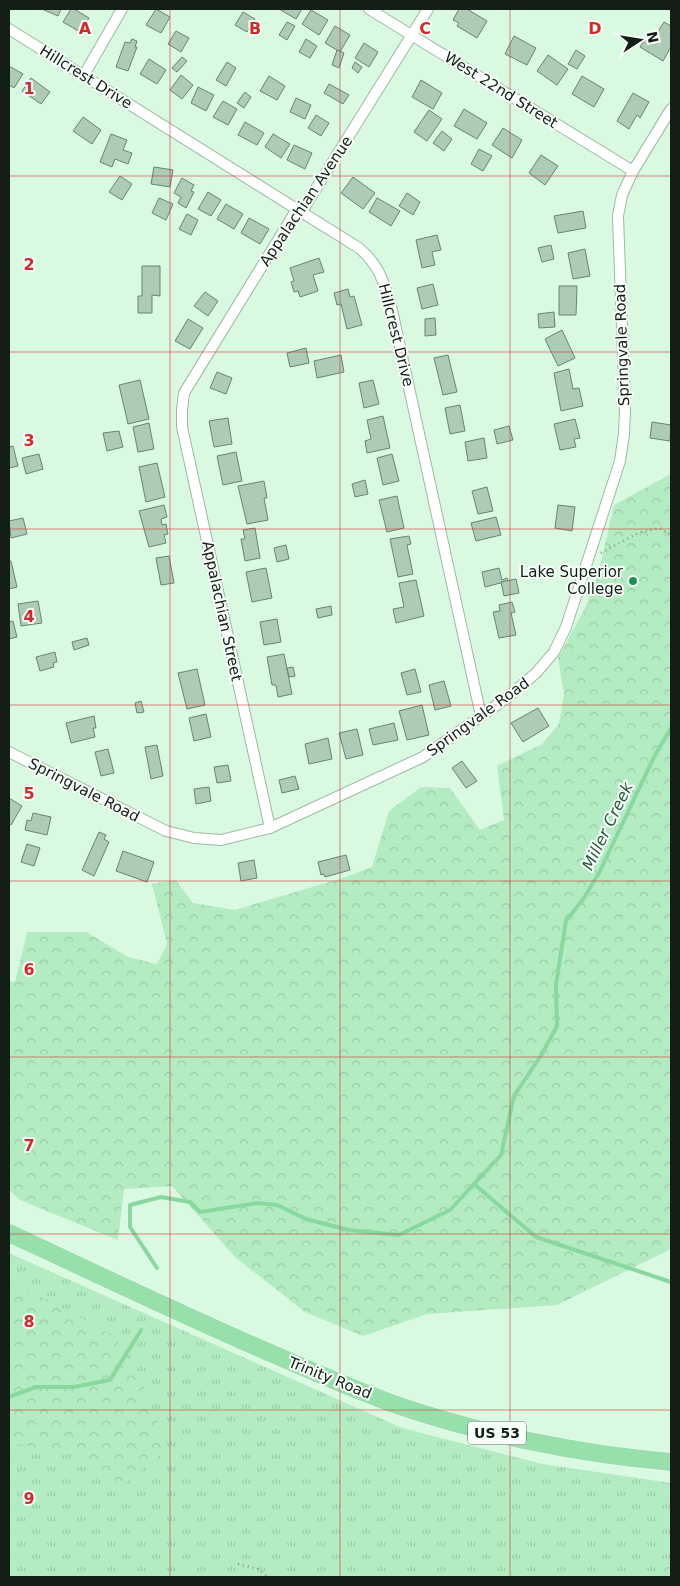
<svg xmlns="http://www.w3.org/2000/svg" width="680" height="1586" font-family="'DejaVu Sans',sans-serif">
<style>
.grass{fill:url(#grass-tufts)}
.forest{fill:url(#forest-crowns)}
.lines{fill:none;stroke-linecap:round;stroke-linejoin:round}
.stream{stroke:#89d8a0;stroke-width:4}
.building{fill:#aeccb5;stroke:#68846f}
.street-casing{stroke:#9cbaa3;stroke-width:12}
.highway-casing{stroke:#fff;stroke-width:19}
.path{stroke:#829988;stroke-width:2.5;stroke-dasharray:1 4;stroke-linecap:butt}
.street{stroke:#fff;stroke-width:10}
.highway{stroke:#97dfab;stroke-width:18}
.grid{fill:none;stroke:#d62828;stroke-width:1;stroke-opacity:0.55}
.poi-dot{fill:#1a934f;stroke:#f8fefa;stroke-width:2}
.labels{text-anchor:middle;stroke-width:4;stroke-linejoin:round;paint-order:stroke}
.shield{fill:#f8fefa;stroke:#58615a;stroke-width:1}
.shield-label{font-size:14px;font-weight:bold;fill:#131e16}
.street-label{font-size:15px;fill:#131e16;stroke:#f8fefa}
.poi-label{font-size:15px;fill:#131e16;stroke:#f8fefa;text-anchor:end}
.water-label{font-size:16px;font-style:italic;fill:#245c37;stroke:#f8fefa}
.grid-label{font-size:16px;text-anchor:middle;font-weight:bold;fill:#d62828;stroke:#f8fefa;stroke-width:4;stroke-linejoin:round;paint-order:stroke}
</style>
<defs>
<pattern id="grass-tufts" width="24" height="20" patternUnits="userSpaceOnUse" patternTransform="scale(1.25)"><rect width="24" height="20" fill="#b3ecc2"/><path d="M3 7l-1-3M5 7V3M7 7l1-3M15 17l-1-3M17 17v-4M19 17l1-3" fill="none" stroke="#99caa6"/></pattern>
<pattern id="forest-crowns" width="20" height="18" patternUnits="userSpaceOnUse" patternTransform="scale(1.25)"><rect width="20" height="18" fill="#b3ecc2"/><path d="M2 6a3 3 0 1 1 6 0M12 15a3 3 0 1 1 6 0" fill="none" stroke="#99caa6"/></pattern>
</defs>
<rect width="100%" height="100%" fill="#d9f9e1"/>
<path class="grass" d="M 9,1253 L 402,1428 L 542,1464 L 671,1483 L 671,1577 L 9,1577 Z"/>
<g class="forest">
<path d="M 671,474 L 671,1249 L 557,1305 L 427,1314 L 363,1336 L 305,1312 L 236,1258 L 172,1186 L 124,1189 L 118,1240 L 20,1200 L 9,1190 L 9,981 L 15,982 L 27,932 L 86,932 L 128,957 L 157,964 L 167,944 L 152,884 L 176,880 L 193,903 L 235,910 L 343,878 L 372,867 L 389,811 L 421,787 L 450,788 L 480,830 L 504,820 L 497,766 L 542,744 L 559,724 L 564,694 L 558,658 L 586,606 L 598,575 L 614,505 Z"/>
<path d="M 9,1279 L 113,1335 L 139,1374 L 168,1449 L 122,1486 L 76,1457 L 9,1442 Z"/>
<path d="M 669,1563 L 671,1564 L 671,1577 L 658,1577 Z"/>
</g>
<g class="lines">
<g class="stream">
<path d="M 474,1184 L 536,1237 L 671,1282"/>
<path d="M 157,1268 L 130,1227 L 130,1205 L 161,1197 L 190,1202 L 200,1212 L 257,1203 L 277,1205 L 306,1219 L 349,1230 L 399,1235 L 450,1210 L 501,1155 L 514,1096 L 542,1054 L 557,1026 L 556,984 L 566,921 L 584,898 L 600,871 L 654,757 L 671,728"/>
<path d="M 9,1397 L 36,1387 L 74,1387 L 110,1380 L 141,1330"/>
</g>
</g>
<g class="building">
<path d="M 42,9 L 61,9 L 58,16 Z"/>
<path d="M 71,9 L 74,9 L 89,18 L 80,32 L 63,22 Z"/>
<path d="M 156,9 L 170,17 L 161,33 L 146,25 Z"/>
<path d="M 279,9 L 302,9 L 296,19 Z"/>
<path d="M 459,9 L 467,9 L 487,21 L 477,38 L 457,26 L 459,23 L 453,20 Z"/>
<path d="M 311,10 L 328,20 L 319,35 L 302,24 Z"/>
<path d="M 243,12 L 255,19 L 247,32 L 235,25 Z"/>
<path d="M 287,22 L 295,26 L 287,40 L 279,35 Z"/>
<path d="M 664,22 L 671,26 L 671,47 L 663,61 L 640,47 L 646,38 L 652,41 Z"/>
<path d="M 335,26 L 350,35 L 340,52 L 325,43 Z"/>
<path d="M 176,31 L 189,38 L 181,52 L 168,44 Z"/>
<path d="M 514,36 L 536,48 L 527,65 L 505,54 Z"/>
<path d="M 132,39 L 137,41 L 135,47 L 137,47 L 128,71 L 116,67 L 125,42 L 130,43 Z"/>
<path d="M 306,39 L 317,46 L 310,58 L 299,52 Z"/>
<path d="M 364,43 L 378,52 L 369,67 L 355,58 Z"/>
<path d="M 337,50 L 344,53 L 339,68 L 332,65 Z"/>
<path d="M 576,50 L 585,56 L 577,69 L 568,64 Z"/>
<path d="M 548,55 L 568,69 L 557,85 L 537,71 Z"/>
<path d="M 182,57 L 187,61 L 177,72 L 172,68 Z"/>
<path d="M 149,59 L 166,70 L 157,84 L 140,74 Z"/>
<path d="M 227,62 L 236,68 L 226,86 L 216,80 Z"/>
<path d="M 355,62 L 362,67 L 358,73 L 352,68 Z"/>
<path d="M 9,66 L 23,74 L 14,88 L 9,85 Z"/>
<path d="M 181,75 L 193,85 L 182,99 L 170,90 Z"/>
<path d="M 269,76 L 285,86 L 277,100 L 260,91 Z"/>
<path d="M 582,76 L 604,89 L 594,107 L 572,94 Z"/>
<path d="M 31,78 L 50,92 L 41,104 L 22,91 Z"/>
<path d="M 421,80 L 442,93 L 433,109 L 412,97 Z"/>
<path d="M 329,84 L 349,95 L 343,104 L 324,93 Z"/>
<path d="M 198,87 L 214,95 L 206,111 L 191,103 Z"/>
<path d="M 245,92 L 251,97 L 244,108 L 237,103 Z"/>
<path d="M 633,93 L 649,102 L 640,118 L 637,115 L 629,129 L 617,121 Z"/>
<path d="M 296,98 L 311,105 L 305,119 L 290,112 Z"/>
<path d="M 223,101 L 237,109 L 228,125 L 213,117 Z"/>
<path d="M 464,109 L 487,123 L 477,139 L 454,126 Z"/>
<path d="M 429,110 L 442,119 L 427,141 L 414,132 Z"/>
<path d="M 316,115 L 329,123 L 321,136 L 308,128 Z"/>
<path d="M 83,117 L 101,130 L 92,144 L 73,131 Z"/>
<path d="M 245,122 L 264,133 L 257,145 L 238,135 Z"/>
<path d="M 503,128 L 522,140 L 512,158 L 492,145 Z"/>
<path d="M 442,131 L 452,139 L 444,151 L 433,143 Z"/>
<path d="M 111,134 L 127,140 L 123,150 L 132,153 L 128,164 L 115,159 L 112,167 L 100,162 Z"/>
<path d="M 273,134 L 290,144 L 281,158 L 265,147 Z"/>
<path d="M 294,145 L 312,153 L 305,169 L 287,160 Z"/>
<path d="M 479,149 L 492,156 L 483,171 L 471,164 Z"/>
<path d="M 541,155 L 558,166 L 545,185 L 529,173 Z"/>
<path d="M 154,167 L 173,170 L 170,187 L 151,184 Z"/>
<path d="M 120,176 L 132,184 L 122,200 L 109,192 Z"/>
<path d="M 353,177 L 375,193 L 363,209 L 341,193 Z"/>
<path d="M 182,178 L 194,185 L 191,191 L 194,192 L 186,208 L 178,203 L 181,197 L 174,193 Z"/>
<path d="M 208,192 L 221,200 L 211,216 L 198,209 Z"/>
<path d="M 407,193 L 420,202 L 413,215 L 399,206 Z"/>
<path d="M 159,198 L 173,204 L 166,220 L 152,213 Z"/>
<path d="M 377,198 L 400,211 L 391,226 L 369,212 Z"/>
<path d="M 226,204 L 243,214 L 234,229 L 217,219 Z"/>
<path d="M 583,211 L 586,228 L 558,233 L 554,216 Z"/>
<path d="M 187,214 L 198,220 L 191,235 L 179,229 Z"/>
<path d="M 249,218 L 269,229 L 260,244 L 241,233 Z"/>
<path d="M 437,235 L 441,250 L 432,252 L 435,265 L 422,268 L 416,240 Z"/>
<path d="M 551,245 L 554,259 L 542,262 L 538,248 Z"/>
<path d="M 585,249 L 590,276 L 573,279 L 568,253 Z"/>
<path d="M 319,258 L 324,272 L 313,275 L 318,291 L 300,297 L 298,291 L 294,292 L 291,282 L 294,281 L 290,268 Z"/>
<path d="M 142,266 L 160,266 L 160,296 L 152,295 L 152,313 L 138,313 L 138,296 L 142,296 Z"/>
<path d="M 433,284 L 438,305 L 422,309 L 417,288 Z"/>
<path d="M 559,286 L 577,286 L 576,315 L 559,315 Z"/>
<path d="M 348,289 L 350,297 L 354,296 L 362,325 L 347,329 L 341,304 L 337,305 L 334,293 Z"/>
<path d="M 205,292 L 218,301 L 208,316 L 194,306 Z"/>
<path d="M 554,312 L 555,327 L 539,328 L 538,314 Z"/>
<path d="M 435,318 L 436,335 L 425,336 L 425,319 Z"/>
<path d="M 188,319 L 203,328 L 190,349 L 175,341 Z"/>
<path d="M 562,330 L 575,358 L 558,366 L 545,339 Z"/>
<path d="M 306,348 L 309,363 L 290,367 L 287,353 Z"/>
<path d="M 341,355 L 344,372 L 317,378 L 314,361 Z"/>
<path d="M 448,355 L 457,392 L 443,395 L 434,358 Z"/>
<path d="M 569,369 L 573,389 L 579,388 L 583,406 L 561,411 L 554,373 Z"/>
<path d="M 217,372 L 232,378 L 226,394 L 210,388 Z"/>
<path d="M 140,380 L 149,419 L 128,424 L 119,385 Z"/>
<path d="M 373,380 L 379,404 L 364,408 L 359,383 Z"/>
<path d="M 460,405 L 465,431 L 450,434 L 445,408 Z"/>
<path d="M 383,416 L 390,448 L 367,453 L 365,441 L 371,439 L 367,420 Z"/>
<path d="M 228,418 L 232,444 L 214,447 L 209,421 Z"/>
<path d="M 575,419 L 580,438 L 574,439 L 576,447 L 560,450 L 554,424 Z"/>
<path d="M 652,422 L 671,425 L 670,441 L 650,438 Z"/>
<path d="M 149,423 L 154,449 L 138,452 L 133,427 Z"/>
<path d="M 509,426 L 513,440 L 497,444 L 494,430 Z"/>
<path d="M 119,431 L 123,447 L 107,451 L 103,433 Z"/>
<path d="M 484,438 L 487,458 L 468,461 L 465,442 Z"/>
<path d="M 13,446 L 18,466 L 9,468 L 9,447 Z"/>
<path d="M 236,452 L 242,481 L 223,485 L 217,456 Z"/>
<path d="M 39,454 L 43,469 L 26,474 L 22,458 Z"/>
<path d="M 392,454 L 399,481 L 383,485 L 377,458 Z"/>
<path d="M 157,463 L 165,497 L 146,502 L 139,467 Z"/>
<path d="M 365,480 L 368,494 L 355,497 L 352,484 Z"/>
<path d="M 264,481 L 267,498 L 264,498 L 268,520 L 247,524 L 238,486 Z"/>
<path d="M 487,487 L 493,511 L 478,514 L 472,491 Z"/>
<path d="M 397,496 L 404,528 L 387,532 L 379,500 Z"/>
<path d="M 164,505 L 167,517 L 161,519 L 162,525 L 166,524 L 168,534 L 164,535 L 166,543 L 149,547 L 139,511 Z"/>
<path d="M 558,505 L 575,507 L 572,531 L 555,528 Z"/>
<path d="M 496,517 L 501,535 L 476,541 L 471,523 Z"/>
<path d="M 23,518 L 27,534 L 11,538 L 9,521 Z"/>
<path d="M 255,528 L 260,558 L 245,561 L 241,539 L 245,539 L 243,530 Z"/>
<path d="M 409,536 L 411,544 L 407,545 L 413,574 L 398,577 L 390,539 Z"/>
<path d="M 286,545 L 289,559 L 277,562 L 274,548 Z"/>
<path d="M 169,556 L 174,583 L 161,585 L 156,558 Z"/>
<path d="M 9,561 L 11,561 L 17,587 L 9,589 Z"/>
<path d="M 266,568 L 272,598 L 252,602 L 246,572 Z"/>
<path d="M 499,568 L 502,580 L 507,578 L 508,581 L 485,587 L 482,572 Z"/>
<path d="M 516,579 L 519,593 L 504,596 L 501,582 Z"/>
<path d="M 416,580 L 424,616 L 396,623 L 393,609 L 404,607 L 399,583 Z"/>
<path d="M 38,601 L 42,623 L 21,626 L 18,604 Z"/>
<path d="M 512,602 L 515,612 L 511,613 L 516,635 L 499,638 L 493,612 L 500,611 L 499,605 Z"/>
<path d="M 331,606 L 332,615 L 318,618 L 316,609 Z"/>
<path d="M 277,619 L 281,642 L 264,645 L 260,622 Z"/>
<path d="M 13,621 L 17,637 L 9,639 L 9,622 Z"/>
<path d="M 87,638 L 89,645 L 74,650 L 72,642 Z"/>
<path d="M 55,652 L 57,662 L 53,663 L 54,667 L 40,671 L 36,657 Z"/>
<path d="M 284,654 L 292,694 L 278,697 L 276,685 L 272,685 L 267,657 Z"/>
<path d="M 293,667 L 295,676 L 289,677 L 287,668 Z"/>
<path d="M 197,669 L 205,705 L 187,709 L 178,673 Z"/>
<path d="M 415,669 L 421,692 L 407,695 L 401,673 Z"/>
<path d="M 444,681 L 451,706 L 435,710 L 429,685 Z"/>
<path d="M 141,701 L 144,712 L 137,713 L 135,703 Z"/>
<path d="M 422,705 L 429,735 L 407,740 L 399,711 Z"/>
<path d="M 538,708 L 549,726 L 523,742 L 511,723 Z"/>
<path d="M 206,714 L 211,737 L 194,741 L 189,718 Z"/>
<path d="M 94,716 L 96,728 L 93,728 L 95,737 L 71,743 L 66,723 Z"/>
<path d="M 394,723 L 398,740 L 373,745 L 369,729 Z"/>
<path d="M 357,729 L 363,755 L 346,759 L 339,733 Z"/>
<path d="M 328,738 L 332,759 L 309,764 L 305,744 Z"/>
<path d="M 157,745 L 163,776 L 151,779 L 145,747 Z"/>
<path d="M 108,749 L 114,773 L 101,776 L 95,752 Z"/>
<path d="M 462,761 L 477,781 L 466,788 L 452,768 Z"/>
<path d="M 228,765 L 231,781 L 217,783 L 214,767 Z"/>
<path d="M 295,776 L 299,789 L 282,793 L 279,780 Z"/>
<path d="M 209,787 L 211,801 L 196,804 L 194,789 Z"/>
<path d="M 9,798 L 22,806 L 11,825 L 9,824 Z"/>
<path d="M 33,813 L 51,817 L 47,835 L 25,830 L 27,820 L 31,821 Z"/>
<path d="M 99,832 L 106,835 L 104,839 L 109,842 L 94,876 L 82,870 Z"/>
<path d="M 27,844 L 40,848 L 34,866 L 21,862 Z"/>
<path d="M 123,851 L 154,862 L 147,882 L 116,871 Z"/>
<path d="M 346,855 L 350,870 L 325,877 L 324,874 L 321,875 L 318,862 Z"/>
<path d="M 254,860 L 257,878 L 241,881 L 238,863 Z"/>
</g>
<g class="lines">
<g class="street-casing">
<g id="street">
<path d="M 369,9 L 633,171"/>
<path d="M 9,29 L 359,248 C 378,264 382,278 390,301 L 481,716"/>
<path d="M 84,75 L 122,9"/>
<path d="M 9,752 L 166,831 L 194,838 L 221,840 L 270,828 L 423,757 L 508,697 L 536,673 L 554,652 L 566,627 L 620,461 L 624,434 L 625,411 L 618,216 L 622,195 L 633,171 L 671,109"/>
<path d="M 270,828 L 182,427 L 182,410 L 184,393 L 297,209 L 304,208 L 428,9"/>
</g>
</g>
<g class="highway-casing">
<path id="highway" d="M 9,1233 C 90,1271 170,1309 252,1345 C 298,1365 344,1386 391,1403 C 479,1434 579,1454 671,1462"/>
</g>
<g class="path">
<path d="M 601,553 L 640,532 L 660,528 L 671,536"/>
<path d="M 238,1564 L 258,1569 L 267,1577"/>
</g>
<use href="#street" class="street"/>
<use href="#highway" class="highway"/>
</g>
<path class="grid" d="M 170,9 L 170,1577M 340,9 L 340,1577M 510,9 L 510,1577M 9,176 L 671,176M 9,352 L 671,352M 9,529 L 671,529M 9,705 L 671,705M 9,881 L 671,881M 9,1057 L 671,1057M 9,1234 L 671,1234M 9,1410 L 671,1410"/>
<circle class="poi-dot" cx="633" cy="581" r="5"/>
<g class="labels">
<rect class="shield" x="468" y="1421.5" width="58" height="23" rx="4"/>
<g class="shield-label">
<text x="497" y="1438">US 53</text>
</g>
<g class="street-label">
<text transform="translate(86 77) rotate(32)" y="5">Hillcrest Drive</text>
<text transform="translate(501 90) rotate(32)" y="5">West 22nd Street</text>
<text transform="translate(306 201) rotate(-56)" y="5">Appalachian Avenue</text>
<text transform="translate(396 335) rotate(76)" y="5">Hillcrest Drive</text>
<text transform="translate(622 345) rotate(-92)" y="5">Springvale Road</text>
<text transform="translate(222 611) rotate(78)" y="5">Appalachian Street</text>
<text transform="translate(478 717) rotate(-36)" y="5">Springvale Road</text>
<text transform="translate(84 790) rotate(27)" y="5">Springvale Road</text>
<text transform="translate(330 1378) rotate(22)" y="5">Trinity Road</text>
</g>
<g class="poi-label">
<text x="623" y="577">Lake Superior<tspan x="623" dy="17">College</tspan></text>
</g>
<g class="water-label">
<text transform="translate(607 826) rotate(-64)" y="6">Miller Creek</text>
</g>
</g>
<g class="grid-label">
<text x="85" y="34">A</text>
<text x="255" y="34">B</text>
<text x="425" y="34">C</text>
<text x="595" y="34">D</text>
<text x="29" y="94">1</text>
<text x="29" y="270">2</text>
<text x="29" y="446">3</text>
<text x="29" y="622">4</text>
<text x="29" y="799">5</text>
<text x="29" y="975">6</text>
<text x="29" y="1151">7</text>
<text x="29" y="1327">8</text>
<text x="29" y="1504">9</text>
</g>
<rect width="680" height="1586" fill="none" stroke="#131e16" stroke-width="20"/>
<g transform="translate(640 40) rotate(78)" stroke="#f8fefa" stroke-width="4" paint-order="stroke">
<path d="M0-4L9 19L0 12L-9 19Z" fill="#131e16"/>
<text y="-8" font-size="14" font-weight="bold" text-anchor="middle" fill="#131e16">N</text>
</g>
</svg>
